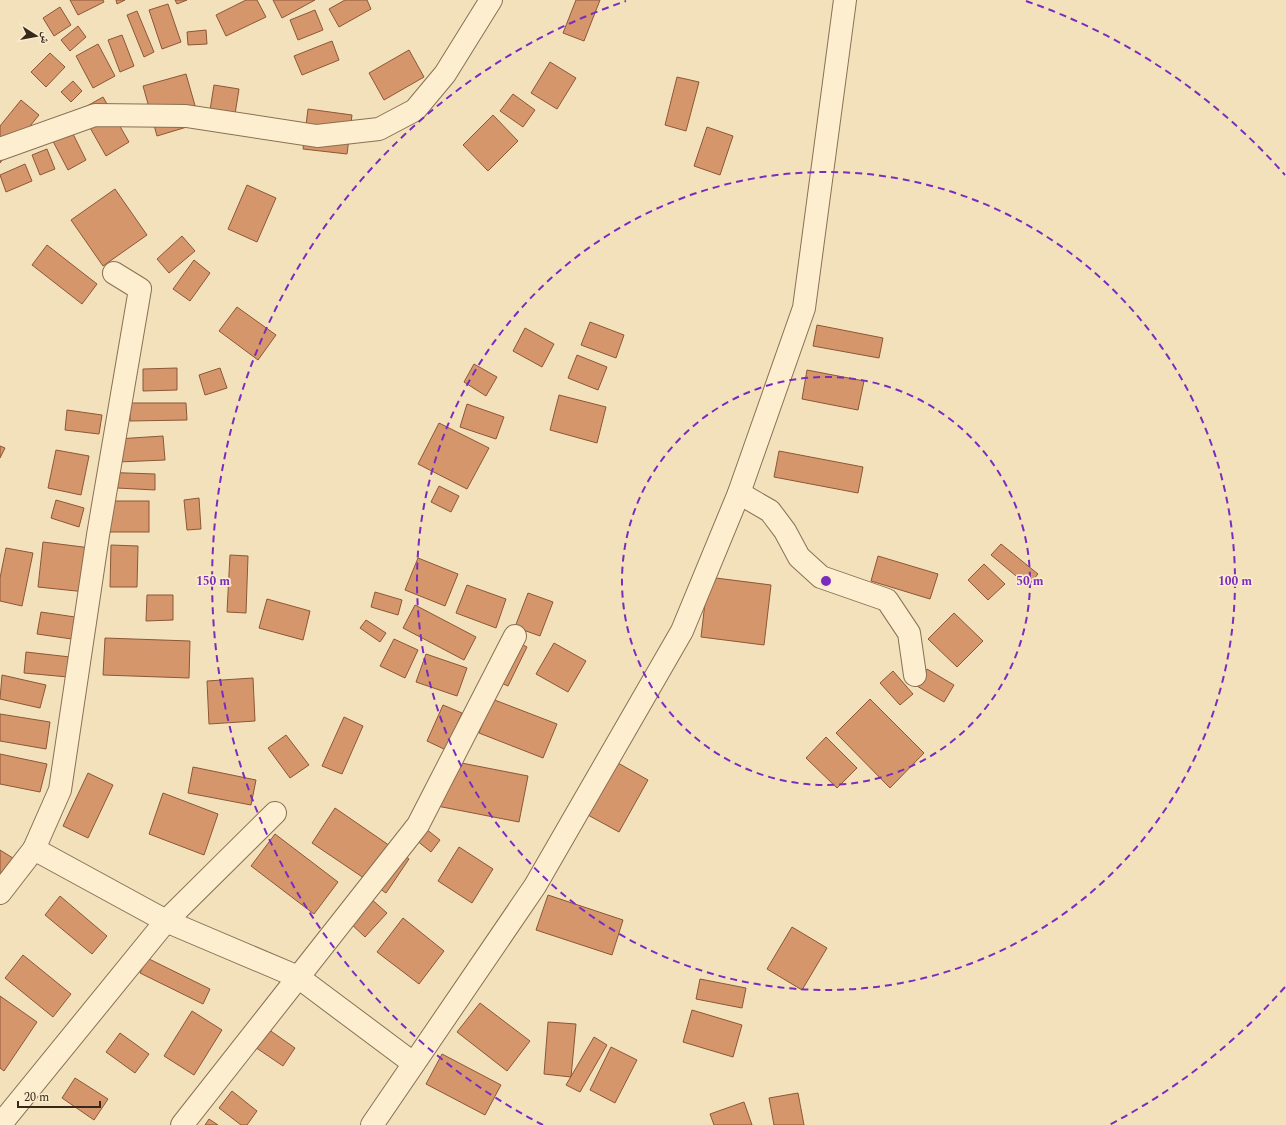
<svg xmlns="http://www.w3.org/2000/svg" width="1286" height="1125" font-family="Spectral,'Noto Naskh Arabic',serif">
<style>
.building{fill:#d5966c;stroke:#8d5736}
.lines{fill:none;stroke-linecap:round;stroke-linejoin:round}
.minor-casing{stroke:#8b7053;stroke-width:24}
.minor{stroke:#fceecf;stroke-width:22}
.ring{fill:none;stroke:#7b2cbf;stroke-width:2;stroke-dasharray:7 5}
.centre{fill:#7b2cbf;stroke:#f9ebcb;stroke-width:2}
.ring-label{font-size:12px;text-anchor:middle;font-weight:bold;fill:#7b2cbf;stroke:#f9ebcb;stroke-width:3.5;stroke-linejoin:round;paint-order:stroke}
</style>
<rect width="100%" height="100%" fill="#f2e1bb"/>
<g class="building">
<path d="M 70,0 L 103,0 L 104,2 L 78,15 Z"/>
<path d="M 116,0 L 125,0 L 117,4 Z"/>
<path d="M 175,0 L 187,0 L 177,4 Z"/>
<path d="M 246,0 L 257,0 L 266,17 L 226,36 L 216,15 Z"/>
<path d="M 273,0 L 315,0 L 282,18 Z"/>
<path d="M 345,0 L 367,0 L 371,9 L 339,27 L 329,9 Z"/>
<path d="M 576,0 L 600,0 L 584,41 L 563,33 Z"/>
<path d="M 168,4 L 181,42 L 162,49 L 149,10 Z"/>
<path d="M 60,7 L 71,25 L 54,36 L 43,18 Z"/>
<path d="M 315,10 L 323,30 L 298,40 L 290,20 Z"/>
<path d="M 137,11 L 154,52 L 144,57 L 127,15 Z"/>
<path d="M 78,26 L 86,37 L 70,51 L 61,40 Z"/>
<path d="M 206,30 L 207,44 L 188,45 L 187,32 Z"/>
<path d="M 122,35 L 134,66 L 120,72 L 108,40 Z"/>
<path d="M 332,41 L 339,60 L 302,75 L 294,56 Z"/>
<path d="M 98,44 L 115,76 L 93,88 L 76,56 Z"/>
<path d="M 409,50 L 424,77 L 384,100 L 369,73 Z"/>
<path d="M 50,53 L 65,67 L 46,87 L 31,72 Z"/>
<path d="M 550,62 L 576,78 L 557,109 L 531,93 Z"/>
<path d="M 186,74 L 200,123 L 157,136 L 143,86 Z"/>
<path d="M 677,77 L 699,82 L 686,131 L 665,125 Z"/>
<path d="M 73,81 L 82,91 L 71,102 L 61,92 Z"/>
<path d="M 214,85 L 239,89 L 232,133 L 207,129 Z"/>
<path d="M 513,94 L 535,110 L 523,127 L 500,111 Z"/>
<path d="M 103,97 L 129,142 L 106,156 L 80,110 Z"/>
<path d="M 21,100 L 39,115 L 0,163 L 0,126 Z"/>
<path d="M 308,109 L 352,115 L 347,154 L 303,149 Z"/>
<path d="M 493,115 L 518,141 L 488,171 L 463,145 Z"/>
<path d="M 64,116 L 86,160 L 68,170 L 45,126 Z"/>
<path d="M 707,127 L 733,136 L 720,175 L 694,166 Z"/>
<path d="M 47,149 L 55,169 L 40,175 L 32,155 Z"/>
<path d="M 25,164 L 32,181 L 6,192 L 0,175 Z"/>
<path d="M 247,185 L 276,198 L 257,242 L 228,229 Z"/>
<path d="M 115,189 L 147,235 L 103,266 L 71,220 Z"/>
<path d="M 182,236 L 195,251 L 169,273 L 157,259 Z"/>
<path d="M 47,245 L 97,284 L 82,304 L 32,265 Z"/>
<path d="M 194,260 L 210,273 L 190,301 L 173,289 Z"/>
<path d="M 237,307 L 276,335 L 258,360 L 219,331 Z"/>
<path d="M 590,322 L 624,335 L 616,358 L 581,345 Z"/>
<path d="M 817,325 L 883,338 L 879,358 L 813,346 Z"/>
<path d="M 525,328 L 554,344 L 542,367 L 513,351 Z"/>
<path d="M 577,355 L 607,367 L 598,390 L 568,378 Z"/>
<path d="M 474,364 L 497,377 L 486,396 L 464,382 Z"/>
<path d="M 177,368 L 177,390 L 143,391 L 143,369 Z"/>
<path d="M 220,368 L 227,388 L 205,395 L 199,375 Z"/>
<path d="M 807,370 L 864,381 L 858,410 L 802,399 Z"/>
<path d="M 559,395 L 606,407 L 597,443 L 550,430 Z"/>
<path d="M 130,403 L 186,403 L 187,420 L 130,421 Z"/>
<path d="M 467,404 L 504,417 L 496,439 L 460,427 Z"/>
<path d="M 67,410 L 102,415 L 99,434 L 65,430 Z"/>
<path d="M 439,423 L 489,448 L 467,489 L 418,464 Z"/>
<path d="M 163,436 L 165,460 L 118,462 L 117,439 Z"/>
<path d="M 0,446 L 5,448 L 0,458 Z"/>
<path d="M 56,450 L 89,456 L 81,495 L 48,488 Z"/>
<path d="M 779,451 L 863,467 L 858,493 L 774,477 Z"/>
<path d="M 99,472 L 155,474 L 155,490 L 98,487 Z"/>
<path d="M 439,486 L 459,496 L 451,512 L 431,502 Z"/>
<path d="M 199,498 L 201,529 L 187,530 L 184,500 Z"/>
<path d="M 56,500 L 84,508 L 79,527 L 51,518 Z"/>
<rect x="110" y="501" width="39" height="31"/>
<path d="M 43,542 L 91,548 L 86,592 L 38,587 Z"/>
<path d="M 1001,544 L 1038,574 L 1028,586 L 991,555 Z"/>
<path d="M 111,545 L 138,546 L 137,587 L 110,587 Z"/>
<path d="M 6,548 L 33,553 L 22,606 L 0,601 L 0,578 Z"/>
<path d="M 230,555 L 248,556 L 246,613 L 227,612 Z"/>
<path d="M 878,556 L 938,574 L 930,599 L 871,581 Z"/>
<path d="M 418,558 L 458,574 L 445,606 L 405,590 Z"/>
<path d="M 984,564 L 1005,584 L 988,600 L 968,580 Z"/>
<path d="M 708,577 L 771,585 L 764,645 L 701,637 Z"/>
<path d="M 467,585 L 506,599 L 496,628 L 456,613 Z"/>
<path d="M 375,592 L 402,600 L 398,615 L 371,607 Z"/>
<path d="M 528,593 L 553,602 L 540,636 L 515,627 Z"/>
<path d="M 147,595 L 173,595 L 173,620 L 146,621 Z"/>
<path d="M 267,599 L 310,611 L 303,640 L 259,628 Z"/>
<path d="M 415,605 L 476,637 L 464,660 L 403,628 Z"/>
<path d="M 41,612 L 82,618 L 79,640 L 37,634 Z"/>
<path d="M 954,613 L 983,641 L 957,667 L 928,639 Z"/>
<path d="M 366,620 L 386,633 L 380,642 L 360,628 Z"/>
<path d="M 506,636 L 527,647 L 508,686 L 486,676 Z"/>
<path d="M 105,638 L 190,641 L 189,678 L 103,675 Z"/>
<path d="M 394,639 L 418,650 L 405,678 L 380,666 Z"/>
<path d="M 554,643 L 586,661 L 568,692 L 536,674 Z"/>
<path d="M 26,652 L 70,657 L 68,677 L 24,673 Z"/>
<path d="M 426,654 L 467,668 L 457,696 L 416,682 Z"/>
<path d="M 927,669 L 954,685 L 944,702 L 917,686 Z"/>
<path d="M 893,671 L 913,694 L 900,705 L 880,683 Z"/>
<path d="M 2,675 L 46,685 L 40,708 L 0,699 Z"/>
<path d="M 253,678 L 255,721 L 209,724 L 207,681 Z"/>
<path d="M 492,699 L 557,724 L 543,758 L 479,733 Z"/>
<path d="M 870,699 L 924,753 L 890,788 L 836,733 Z"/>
<path d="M 443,705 L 462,713 L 446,750 L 427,741 Z"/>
<path d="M 0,714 L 50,722 L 46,749 L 0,741 Z"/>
<path d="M 344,717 L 363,726 L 342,774 L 322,766 Z"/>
<path d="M 286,735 L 309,765 L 290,778 L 268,748 Z"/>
<path d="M 826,737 L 857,768 L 837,788 L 806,758 Z"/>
<path d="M 0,754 L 47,764 L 40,792 L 0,784 Z"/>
<path d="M 441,759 L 528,776 L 519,822 L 432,805 Z"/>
<path d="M 618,763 L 648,780 L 619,832 L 588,815 Z"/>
<path d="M 193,767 L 256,780 L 251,805 L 188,793 Z"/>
<path d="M 88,773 L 113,785 L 88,838 L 63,826 Z"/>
<path d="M 163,793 L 218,814 L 204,855 L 149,834 Z"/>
<path d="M 335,808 L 409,859 L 386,893 L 312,843 Z"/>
<path d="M 426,829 L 440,840 L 431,852 L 416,840 Z"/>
<path d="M 275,834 L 338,882 L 314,914 L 251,866 Z"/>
<path d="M 459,847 L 493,869 L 472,903 L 438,881 Z"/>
<path d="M 0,850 L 16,860 L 0,888 Z"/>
<path d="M 548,895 L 623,920 L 612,955 L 536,930 Z"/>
<path d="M 60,896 L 107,936 L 92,954 L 45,915 Z"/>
<path d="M 370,898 L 387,913 L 365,937 L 348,921 Z"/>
<path d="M 403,918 L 444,951 L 419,984 L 377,952 Z"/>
<path d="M 792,927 L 827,948 L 802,990 L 767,969 Z"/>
<path d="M 23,955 L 71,994 L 53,1017 L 5,978 Z"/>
<path d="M 147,958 L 210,989 L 203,1004 L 140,973 Z"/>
<path d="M 700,979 L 746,988 L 742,1008 L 696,999 Z"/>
<path d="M 0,996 L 37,1022 L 4,1071 L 0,1068 Z"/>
<path d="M 480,1003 L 530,1041 L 507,1071 L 457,1032 Z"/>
<path d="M 692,1010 L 742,1025 L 733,1057 L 683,1042 Z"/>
<path d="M 192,1011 L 222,1030 L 194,1075 L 164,1056 Z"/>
<path d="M 548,1022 L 576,1024 L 571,1077 L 544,1074 Z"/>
<path d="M 265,1027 L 295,1048 L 283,1066 L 252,1045 Z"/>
<path d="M 120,1033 L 149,1054 L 135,1073 L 106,1052 Z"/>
<path d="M 594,1037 L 607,1045 L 580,1092 L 566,1085 Z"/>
<path d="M 611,1047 L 637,1060 L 615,1103 L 590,1090 Z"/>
<path d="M 442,1054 L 501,1085 L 485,1115 L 426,1084 Z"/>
<path d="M 75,1078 L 108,1099 L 94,1120 L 62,1098 Z"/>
<path d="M 232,1091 L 257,1111 L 247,1125 L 241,1125 L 219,1108 Z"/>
<path d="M 798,1093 L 804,1125 L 774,1125 L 769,1098 Z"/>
<path d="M 744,1102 L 752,1125 L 714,1125 L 710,1114 Z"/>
<path d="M 209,1119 L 218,1125 L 205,1125 Z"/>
</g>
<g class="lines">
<g class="minor-casing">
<g id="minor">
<path d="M 0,149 L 95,115 L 186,116 L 317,136 L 379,129 L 415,110 L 445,74 L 491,0"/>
<path d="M 739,493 L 770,511 L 785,531 L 799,557 L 821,577 L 887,600 L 909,633 L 915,675"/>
<path d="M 34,849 L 60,790 L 98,535 L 140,289 L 114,273"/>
<path d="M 0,893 L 34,849 L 166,921 L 298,977 L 413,1063"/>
<path d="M 0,1125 L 166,921 L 275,813"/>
<path d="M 182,1125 L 418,825 L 515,636"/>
<path d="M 372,1125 L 535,886 L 682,631 L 739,493 L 804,308 L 845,0"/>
</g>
</g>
<use href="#minor" class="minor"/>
</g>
<g class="ring">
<circle cx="826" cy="581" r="204"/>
<circle cx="826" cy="581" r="409"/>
<path d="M1285 987A613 613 0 0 1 1109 1125M543 1125A613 613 0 0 1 626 1M1026 1A613 613 0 0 1 1285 175"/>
</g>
<circle cx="826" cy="581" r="6" class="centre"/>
<g class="ring-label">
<text x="1030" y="585">50 m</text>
<text x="1235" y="585">100 m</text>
<text x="213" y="585">150 m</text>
</g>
<g transform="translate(36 36) rotate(101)" stroke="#f9ebcb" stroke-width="3" paint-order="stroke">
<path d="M0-3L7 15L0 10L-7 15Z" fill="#38281a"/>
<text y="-6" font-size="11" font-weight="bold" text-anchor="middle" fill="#38281a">ش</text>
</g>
<path d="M18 1101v6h82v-6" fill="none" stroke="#38281a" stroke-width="2"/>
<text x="24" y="1101" font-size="12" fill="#38281a" stroke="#f9ebcb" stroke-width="3" paint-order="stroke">20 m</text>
</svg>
